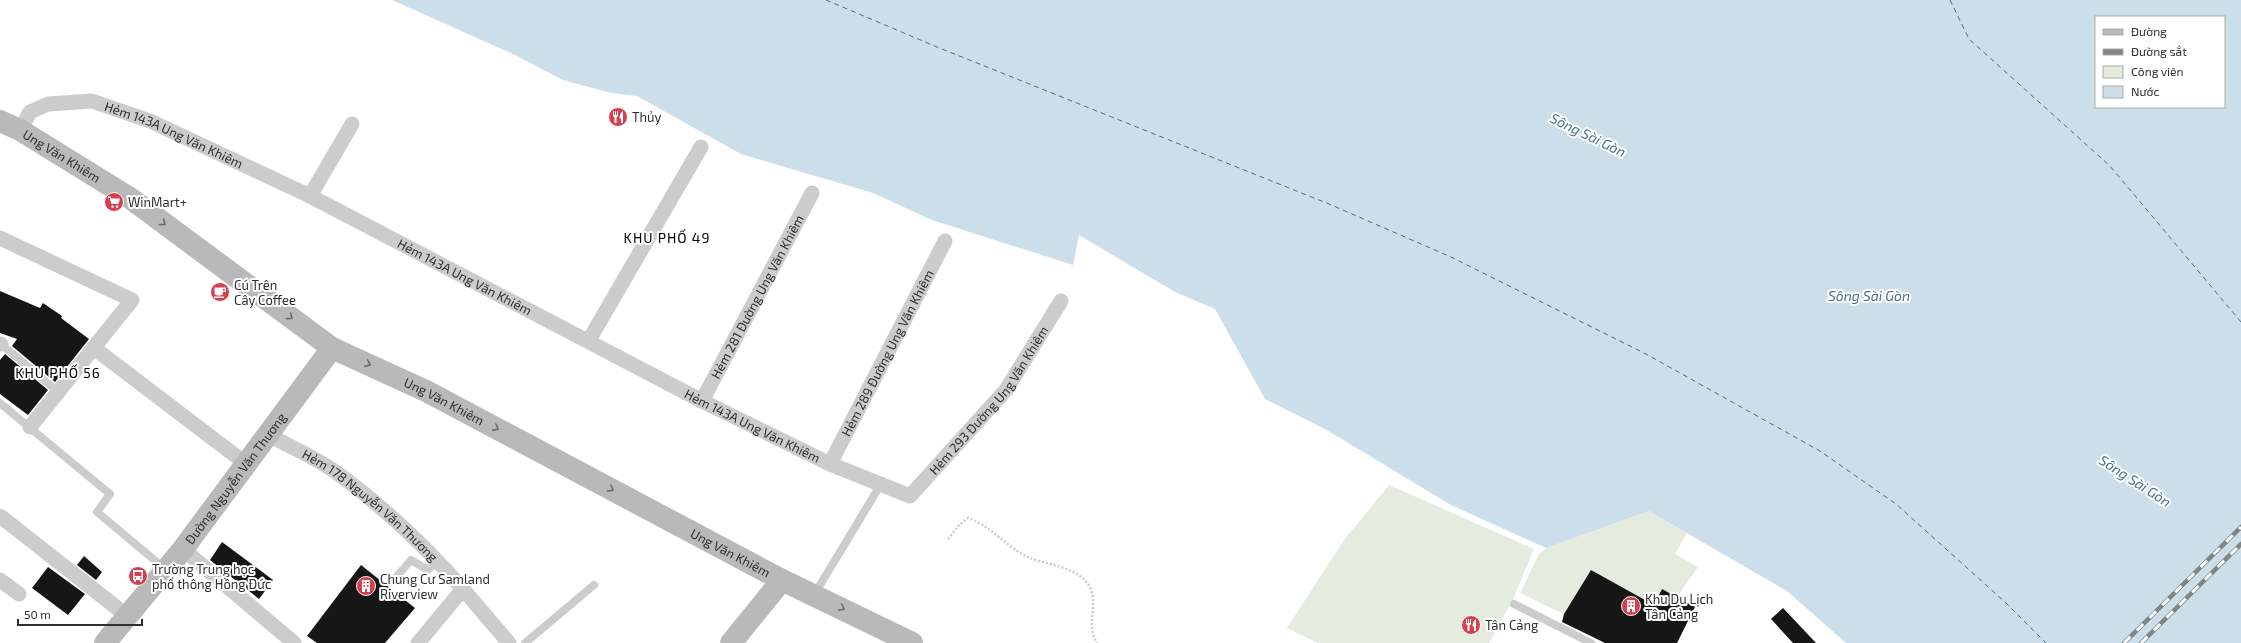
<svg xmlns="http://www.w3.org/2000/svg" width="2241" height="643" font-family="'Exo 2',sans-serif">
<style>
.green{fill:#e5ebde}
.water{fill:#cbdee9;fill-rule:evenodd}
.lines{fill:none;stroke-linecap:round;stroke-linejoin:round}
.ferry{stroke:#43718b;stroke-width:1;stroke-dasharray:5 4;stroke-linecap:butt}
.building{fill:#161616}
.path{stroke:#ccc;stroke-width:2.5;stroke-dasharray:2 2;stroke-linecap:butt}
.lane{stroke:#ccc;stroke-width:8}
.street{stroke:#ccc;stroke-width:15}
.secondary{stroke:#b9b9b9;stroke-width:22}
.rail-casing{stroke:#848484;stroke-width:4.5}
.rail{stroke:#fff;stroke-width:3;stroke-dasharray:9;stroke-linecap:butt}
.oneway{stroke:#6d6d6d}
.labels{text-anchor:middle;stroke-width:4;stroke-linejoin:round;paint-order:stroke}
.poi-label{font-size:13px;fill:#2f2f2f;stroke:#fff;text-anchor:start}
.street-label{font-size:13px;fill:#2f2f2f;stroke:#fff}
.water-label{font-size:14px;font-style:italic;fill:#43718b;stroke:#fff}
.neighbourhood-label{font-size:14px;letter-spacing:1px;fill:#000;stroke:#fff}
</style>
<rect width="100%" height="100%" fill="#fff"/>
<g class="green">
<path d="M 1389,485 L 1534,549 L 1513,599 L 1489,643 L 1318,643 L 1287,628 L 1344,540 Z"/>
<path d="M 1649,511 L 1687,533 L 1675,554 L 1698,567 L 1677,597 L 1662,589 L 1654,605 L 1591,571 L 1564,614 L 1520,593 L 1539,554 L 1546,548 Z"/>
</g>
<path class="water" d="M 392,0 L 2241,0 L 2241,643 L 1846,643 L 1787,591 L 1649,511 L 1546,548 L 1451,505 L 1325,429 L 1265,399 L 1215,309 L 1175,292 L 1079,235 L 1073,265 L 932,220 L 873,193 L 741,154 L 637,96 L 611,93 L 563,80 L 515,55 ZM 2096,17 L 2224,17 L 2224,107 L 2096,107 Z"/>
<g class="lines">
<g class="ferry">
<path d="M 826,0 L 937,47 L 1329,204 L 1451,257 L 1646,354 L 1820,451 L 1896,504 L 2006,603 L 2046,643"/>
<path d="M 1950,0 L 1969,39 L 2110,166 L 2241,322"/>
</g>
</g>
<g class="building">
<path d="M 0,291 L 40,308 L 43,303 L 62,316 L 61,318 L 89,339 L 55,382 L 12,346 L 17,339 L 0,333 Z"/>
<path d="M 5,354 L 48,390 L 28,415 L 0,394 L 0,360 Z"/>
<path d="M 222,542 L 273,580 L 259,599 L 210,560 Z"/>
<path d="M 84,556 L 102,572 L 96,580 L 77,565 Z"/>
<path d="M 361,565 L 415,608 L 385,643 L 317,643 L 307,636 Z"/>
<path d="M 48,567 L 85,594 L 68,615 L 32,588 Z"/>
<path d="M 1591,570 L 1654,605 L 1662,589 L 1695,607 L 1677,643 L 1605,643 L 1562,622 L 1564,614 Z"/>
<path d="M 1783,608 L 1816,643 L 1793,643 L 1771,619 Z"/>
</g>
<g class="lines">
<path class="path" d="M 948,539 L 959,525 L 968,518 C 992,526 1008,549 1030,558 C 1048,565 1076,567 1088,584 C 1100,601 1085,625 1097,643"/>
<g class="lane">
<path d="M 1,344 L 57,391"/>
<path d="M 0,403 L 110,494 L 97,512 L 165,569"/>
<path d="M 392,582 L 411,560 L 428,570 L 438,560"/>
<path d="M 814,595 L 881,484"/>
<path d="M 1514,604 L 1591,643"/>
<path d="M 525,643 L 594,585"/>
</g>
<g class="street">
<path id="s1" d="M 20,130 L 30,112 L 48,104 L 92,101 L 150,121 L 310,196 L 702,401 L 830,464 L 910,496 L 1006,390 L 1061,301"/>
<path d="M 310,196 L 352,124"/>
<path d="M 0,238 L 132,300 L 30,427"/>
<path d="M 589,340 L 701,147"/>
<path d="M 0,344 L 1,344"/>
<path d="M 94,348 L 245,463"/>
<path id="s2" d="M 702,401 L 812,193"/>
<path id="s3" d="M 269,435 C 292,448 319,459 340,475 C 386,509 426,547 463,589 L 418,643"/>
<path id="s4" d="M 830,464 L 945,241"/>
<path d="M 0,516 L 126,615"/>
<path d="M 183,549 L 294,643"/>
<path d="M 0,580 L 19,594"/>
<path d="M 463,589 L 509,643"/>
</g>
<g class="secondary">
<path id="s5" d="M 0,121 L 20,130 L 130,198 L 332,348 L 426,391 L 782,580 L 912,643"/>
<path id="s6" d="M 105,643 L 183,549 L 332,348"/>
<path d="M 731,643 L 782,580"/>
</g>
<g class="rail-casing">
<g id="rail">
<path d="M 2124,643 L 2241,527"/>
<path d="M 2141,643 L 2241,544"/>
</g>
</g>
<use href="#rail" class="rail"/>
</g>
<defs><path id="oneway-chevron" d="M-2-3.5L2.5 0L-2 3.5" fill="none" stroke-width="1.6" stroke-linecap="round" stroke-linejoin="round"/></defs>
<g class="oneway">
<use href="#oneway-chevron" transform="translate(163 223) rotate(37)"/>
<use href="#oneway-chevron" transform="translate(290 317) rotate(37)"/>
<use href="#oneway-chevron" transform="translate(368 364) rotate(24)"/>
<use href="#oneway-chevron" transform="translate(496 428) rotate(28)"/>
<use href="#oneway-chevron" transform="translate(611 489) rotate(28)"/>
<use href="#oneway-chevron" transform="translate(842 608) rotate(26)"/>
</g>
<defs>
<g id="restaurant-disc" transform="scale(1)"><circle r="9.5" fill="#d73f4f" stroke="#fff"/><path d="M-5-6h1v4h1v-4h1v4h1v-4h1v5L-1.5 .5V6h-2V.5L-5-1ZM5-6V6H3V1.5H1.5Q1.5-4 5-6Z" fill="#fff"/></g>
<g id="supermarket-disc" transform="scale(1)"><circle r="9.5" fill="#d73f4f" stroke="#fff"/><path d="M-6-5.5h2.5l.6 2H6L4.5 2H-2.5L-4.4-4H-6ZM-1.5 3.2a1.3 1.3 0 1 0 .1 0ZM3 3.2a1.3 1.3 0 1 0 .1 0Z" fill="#fff"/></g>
<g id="cafe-disc" transform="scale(1)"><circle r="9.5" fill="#d73f4f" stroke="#fff"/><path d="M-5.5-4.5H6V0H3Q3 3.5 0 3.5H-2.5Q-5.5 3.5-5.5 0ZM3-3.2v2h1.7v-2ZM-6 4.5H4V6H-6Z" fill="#fff"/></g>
<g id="bus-disc" transform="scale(1)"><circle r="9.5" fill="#d73f4f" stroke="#fff"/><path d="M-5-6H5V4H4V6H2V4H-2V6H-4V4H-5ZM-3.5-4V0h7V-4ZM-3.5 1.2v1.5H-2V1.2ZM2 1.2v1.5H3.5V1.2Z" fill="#fff"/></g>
<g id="building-disc" transform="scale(1)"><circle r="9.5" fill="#d73f4f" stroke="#fff"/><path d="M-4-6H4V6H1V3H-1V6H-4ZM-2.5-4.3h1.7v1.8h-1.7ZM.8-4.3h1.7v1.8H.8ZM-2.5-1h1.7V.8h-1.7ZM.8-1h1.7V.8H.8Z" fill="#fff"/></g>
</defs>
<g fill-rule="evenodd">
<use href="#restaurant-disc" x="618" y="117"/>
<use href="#supermarket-disc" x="114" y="202"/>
<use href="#cafe-disc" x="220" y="292"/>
<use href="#bus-disc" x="138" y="576"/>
<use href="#building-disc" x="366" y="586"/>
<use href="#building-disc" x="1631" y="606"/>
<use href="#restaurant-disc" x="1471" y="625"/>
</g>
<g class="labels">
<g class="poi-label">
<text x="632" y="122">Thủy</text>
<text x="128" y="207">WinMart+</text>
<text x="234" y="290">Cú Trên<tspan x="234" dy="15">Cây Coffee</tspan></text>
<text x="152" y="574">Trường Trung học<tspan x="152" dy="15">phổ thông Hồng Đức</tspan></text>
<text x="380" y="584">Chung Cư Samland<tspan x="380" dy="15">Riverview</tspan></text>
<text x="1645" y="604">Khu Du Lịch<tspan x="1645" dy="15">Tân Cảng</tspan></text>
<text x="1485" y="630">Tân Cảng</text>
</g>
<g class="street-label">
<text dy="5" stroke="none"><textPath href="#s1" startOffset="173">Hẻm 143A Ung Văn Khiêm</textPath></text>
<text dy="5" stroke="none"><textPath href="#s5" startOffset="71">Ung Văn Khiêm</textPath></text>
<text dy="5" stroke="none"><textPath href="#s1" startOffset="497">Hẻm 143A Ung Văn Khiêm</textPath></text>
<text dy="5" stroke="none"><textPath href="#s2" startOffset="118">Hẻm 281 Đường Ung Văn Khiêm</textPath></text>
<text dy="5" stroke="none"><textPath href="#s4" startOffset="125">Hẻm 289 Đường Ung Văn Khiêm</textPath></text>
<text dy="5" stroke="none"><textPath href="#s1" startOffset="1118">Hẻm 293 Đường Ung Văn Khiêm</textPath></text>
<text dy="5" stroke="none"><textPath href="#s5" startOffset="527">Ung Văn Khiêm</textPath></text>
<text dy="5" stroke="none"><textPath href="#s1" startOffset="821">Hẻm 143A Ung Văn Khiêm</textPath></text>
<text dy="5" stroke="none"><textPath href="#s6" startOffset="210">Đường Nguyễn Văn Thương</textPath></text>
<text dy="5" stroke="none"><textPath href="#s3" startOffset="124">Hẻm 178 Nguyễn Văn Thương</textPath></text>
<text dy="5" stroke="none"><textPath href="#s5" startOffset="851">Ung Văn Khiêm</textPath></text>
</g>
<g class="water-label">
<text transform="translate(1588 135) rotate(26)" y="5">Sông Sài Gòn</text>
<text x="1869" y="301">Sông Sài Gòn</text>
<text transform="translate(2135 481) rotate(33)" y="5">Sông Sài Gòn</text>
</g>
<g class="neighbourhood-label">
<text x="667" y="243">KHU PHỐ 49</text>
<text x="58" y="378">KHU PHỐ 56</text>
</g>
</g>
<rect x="2095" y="16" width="130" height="92" fill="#ffffff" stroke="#acacac"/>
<rect x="2103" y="29" width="20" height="6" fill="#b9b9b9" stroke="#acacac"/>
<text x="2131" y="36" font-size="12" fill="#2f2f2f">Đường</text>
<rect x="2103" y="49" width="20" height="6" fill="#848484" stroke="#acacac"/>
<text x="2131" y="56" font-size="12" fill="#2f2f2f">Đường sắt</text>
<rect x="2103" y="66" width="20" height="12" fill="#e5ebde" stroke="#acacac"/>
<text x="2131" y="76" font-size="12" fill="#2f2f2f">Công viên</text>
<rect x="2103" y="86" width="20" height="12" fill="#cbdee9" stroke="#acacac"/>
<text x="2131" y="96" font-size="12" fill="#2f2f2f">Nước</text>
<path d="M18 619v6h124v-6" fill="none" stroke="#2f2f2f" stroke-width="2"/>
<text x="24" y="619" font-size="12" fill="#2f2f2f" stroke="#ffffff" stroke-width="3" paint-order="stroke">50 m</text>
</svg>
